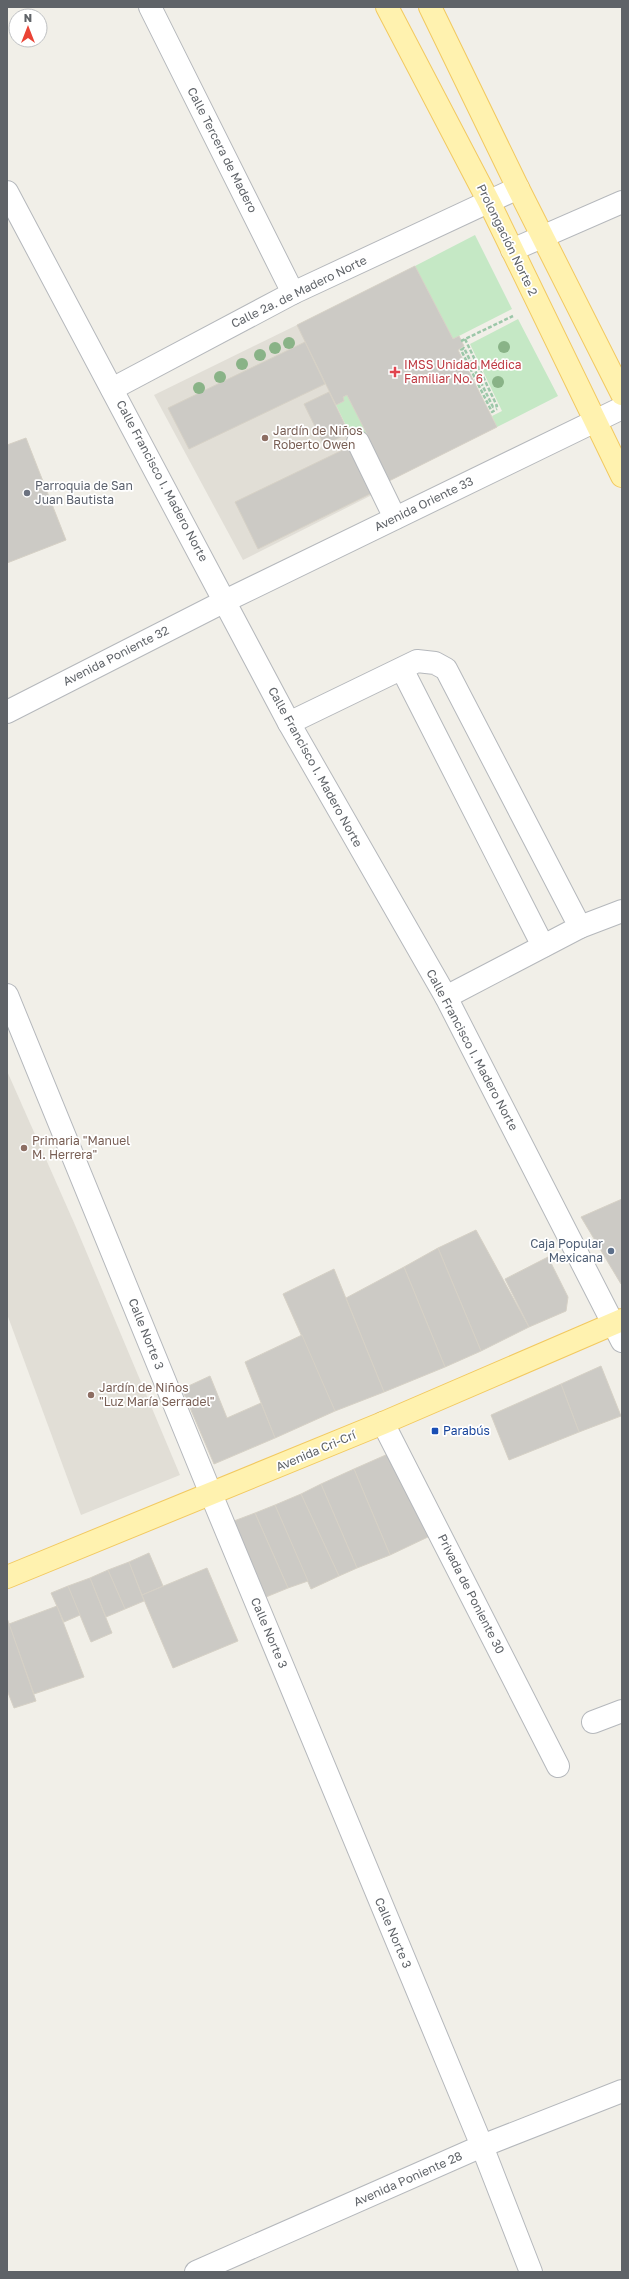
<svg xmlns="http://www.w3.org/2000/svg" width="629" height="2279" font-family="'Golos Text',sans-serif">
<style>
.education{fill:#e1ded6}
.green{fill:#c5e8c5}
.building{fill:#cccac5;stroke:#d6d1c6}
.lines{fill:none;stroke-linecap:round;stroke-linejoin:round}
.minor-casing{stroke:#b5b8bc;stroke-width:24}
.major-casing{stroke:#f2c960;stroke-width:24}
.path{stroke:#9cc7a9;stroke-width:2.5;stroke-dasharray:4 2;stroke-linecap:butt}
.minor{stroke:#fff;stroke-width:22}
.major{stroke:#fff2af;stroke-width:22}
.tree{fill:#89b387}
.health-dot{fill:#e0444e;stroke:#fff;stroke-width:1.5}
.education-dot{fill:#8d6e63;stroke:#fff;stroke-width:1.5}
.worship-dot{fill:#6b7280;stroke:#fff;stroke-width:1.5}
.service-dot{fill:#5c6f8a;stroke:#fff;stroke-width:1.5}
.transit-dot{fill:#1a4fb4;stroke:#fff;stroke-width:1.5}
.labels{text-anchor:middle;stroke-width:3.5;stroke-linejoin:round;paint-order:stroke}
.street-label{font-size:12px;fill:#5f6368;stroke:#fff}
.health-label{font-size:12px;fill:#be3a42;stroke:#fff;text-anchor:start}
.education-label{font-size:12px;fill:#785e54;stroke:#fff;text-anchor:start}
.worship-label{font-size:12px;fill:#5b616d;stroke:#fff;text-anchor:start}
.service-label{font-size:12px;fill:#4e5e75;stroke:#fff;text-anchor:end}
.transit-label{font-size:12px;fill:#164399;stroke:#fff;text-anchor:start}
</style>
<rect width="100%" height="100%" fill="#f1efe8"/>
<g class="education">
<path d="M 297,325 L 378,492 L 243,560 L 154,395 Z"/>
<path d="M 7,1071 L 75,1225 L 180,1475 L 81,1515 L 7,1314 Z"/>
</g>
<g class="green">
<path d="M 475,235 L 512,309 L 453,339 L 415,266 Z"/>
<path d="M 518,319 L 558,396 L 497,427 L 492,416 L 502,411 L 470,344 Z"/>
<path d="M 347,395 L 368,436 L 354,442 L 336,405 L 344,401 L 343,397 Z"/>
</g>
<g class="building">
<path d="M 415,266 L 453,339 L 459,336 L 464,346 L 458,350 L 497,427 L 383,484 L 361,440 L 368,436 L 347,395 L 343,397 L 344,401 L 336,405 L 297,325 Z"/>
<path d="M 305,342 L 325,384 L 189,449 L 168,408 Z"/>
<path d="M 329,392 L 349,433 L 324,445 L 304,404 Z"/>
<path d="M 26,438 L 66,540 L 7,563 L 7,445 Z"/>
<path d="M 353,445 L 376,491 L 258,549 L 235,502 Z"/>
<path d="M 622,1199 L 622,1284 L 621,1284 L 581,1217 Z"/>
<path d="M 476,1230 L 529,1327 L 481,1351 L 438,1248 Z"/>
<path d="M 438,1248 L 481,1351 L 445,1367 L 404,1267 Z"/>
<path d="M 548,1257 L 568,1297 L 566,1311 L 529,1327 L 505,1279 Z"/>
<path d="M 404,1267 L 445,1367 L 384,1392 L 346,1298 Z"/>
<path d="M 334,1269 L 384,1392 L 335,1411 L 283,1294 Z"/>
<path d="M 302,1335 L 335,1411 L 275,1438 L 245,1362 Z"/>
<path d="M 601,1366 L 621,1416 L 579,1432 L 561,1384 Z"/>
<path d="M 210,1376 L 227,1418 L 261,1403 L 275,1438 L 214,1464 L 182,1389 Z"/>
<path d="M 561,1384 L 579,1432 L 509,1460 L 491,1415 Z"/>
<path d="M 388,1454 L 430,1536 L 390,1555 L 354,1469 Z"/>
<path d="M 354,1469 L 390,1555 L 357,1568 L 321,1484 Z"/>
<path d="M 321,1484 L 357,1568 L 339,1576 L 301,1494 Z"/>
<path d="M 301,1494 L 339,1576 L 311,1589 L 275,1505 Z"/>
<path d="M 275,1505 L 308,1581 L 288,1588 L 255,1513 Z"/>
<path d="M 255,1513 L 288,1588 L 266,1597 L 234,1521 Z"/>
<path d="M 149,1553 L 163,1586 L 142,1595 L 129,1562 Z"/>
<path d="M 129,1562 L 144,1601 L 125,1609 L 108,1570 Z"/>
<path d="M 207,1568 L 238,1641 L 173,1668 L 142,1595 Z"/>
<path d="M 108,1570 L 125,1609 L 106,1617 L 90,1578 Z"/>
<path d="M 90,1578 L 112,1633 L 91,1642 L 68,1586 Z"/>
<path d="M 68,1586 L 80,1615 L 64,1622 L 51,1593 Z"/>
<path d="M 57,1606 L 84,1677 L 34,1694 L 9,1624 Z"/>
<path d="M 7,1618 L 36,1701 L 14,1708 L 7,1690 Z"/>
</g>
<g class="lines">
<g class="minor-casing">
<g id="minor">
<path d="M 150,7 L 293,293"/>
<path d="M 7,192 L 289,723 L 446,997 L 622,1341"/>
<path d="M 512,250 L 622,202"/>
<path d="M 112,389 L 293,293 L 518,188"/>
<path d="M 358,442 L 395,518"/>
<path d="M 402,669 L 543,946"/>
<path d="M 7,712 L 225,601 L 622,408"/>
<path d="M 289,723 L 417,661 L 435,663 L 446,669 L 580,927 L 446,997"/>
<path d="M 580,927 L 622,911"/>
<path d="M 7,995 L 211,1494 L 482,2146 L 531,2272"/>
<path d="M 383,1423 L 558,1766"/>
<path d="M 593,1722 L 622,1711"/>
<path d="M 196,2272 L 482,2146 L 622,2091"/>
</g>
</g>
<g class="major-casing">
<g id="major">
<path d="M 387,7 L 489,202 L 622,476"/>
<path d="M 430,7 L 518,188 L 622,394"/>
<path d="M 7,1577 L 383,1423 L 622,1320"/>
</g>
</g>
<g class="path">
<path d="M 465,339 L 497,406 L 493,407 L 464,348 L 461,350 L 492,412 L 497,409"/>
<path d="M 461,341 L 513,316"/>
</g>
<use href="#minor" class="minor"/>
<use href="#major" class="major"/>
</g>
<g class="tree">
<circle cx="289" cy="343" r="6"/>
<circle cx="504" cy="347" r="6"/>
<circle cx="275" cy="348" r="6"/>
<circle cx="260" cy="355" r="6"/>
<circle cx="242" cy="364" r="6"/>
<circle cx="220" cy="377" r="6"/>
<circle cx="498" cy="382" r="6"/>
<circle cx="199" cy="388" r="6"/>
</g>
<path class="health-dot" d="M393 366h4v4h4v4h-4v4h-4v-4h-4v-4h4z"/>
<g class="education-dot">
<circle cx="265" cy="438" r="4"/>
<circle cx="24" cy="1148" r="4"/>
<circle cx="91" cy="1395" r="4"/>
</g>
<circle class="worship-dot" cx="27" cy="493" r="4"/>
<circle class="service-dot" cx="611" cy="1251" r="4"/>
<rect class="transit-dot" x="431" y="1427" width="8" height="8" rx="2"/>
<g class="labels">
<g class="street-label">
<text transform="translate(222 150) rotate(63)" y="4">Calle Tercera de Madero</text>
<text transform="translate(507 240) rotate(64)" y="4">Prolongación Norte 2</text>
<text transform="translate(299 292) rotate(-26)" y="4">Calle 2a. de Madero Norte</text>
<text transform="translate(162 481) rotate(62)" y="4">Calle Francisco I. Madero Norte</text>
<text transform="translate(424 504) rotate(-26)" y="4">Avenida Oriente 33</text>
<text transform="translate(116 656) rotate(-27)" y="4">Avenida Poniente 32</text>
<text transform="translate(315 767) rotate(61)" y="4">Calle Francisco I. Madero Norte</text>
<text transform="translate(472 1050) rotate(62)" y="4">Calle Francisco I. Madero Norte</text>
<text transform="translate(146 1334) rotate(68)" y="4">Calle Norte 3</text>
<text transform="translate(316 1451) rotate(-23)" y="4">Avenida Cri-Crí</text>
<text transform="translate(471 1594) rotate(63)" y="4">Privada de Poniente 30</text>
<text transform="translate(269 1633) rotate(67)" y="4">Calle Norte 3</text>
<text transform="translate(393 1933) rotate(67)" y="4">Calle Norte 3</text>
<text transform="translate(408 2179) rotate(-24)" y="4">Avenida Poniente 28</text>
</g>
<g class="health-label">
<text x="404" y="369">IMSS Unidad Médica<tspan x="404" dy="14">Familiar No. 6</tspan></text>
</g>
<g class="education-label">
<text x="273" y="435">Jardín de Niños<tspan x="273" dy="14">Roberto Owen</tspan></text>
<text x="32" y="1145">Primaria "Manuel<tspan x="32" dy="14">M. Herrera"</tspan></text>
<text x="99" y="1392">Jardín de Niños<tspan x="99" dy="14">"Luz María Serradel"</tspan></text>
</g>
<g class="worship-label">
<text x="35" y="490">Parroquia de San<tspan x="35" dy="14">Juan Bautista</tspan></text>
</g>
<g class="service-label">
<text x="603" y="1248">Caja Popular<tspan x="603" dy="14">Mexicana</tspan></text>
</g>
<g class="transit-label">
<text x="443" y="1435">Parabús</text>
</g>
</g>
<rect width="629" height="2279" fill="none" stroke="#5f6368" stroke-width="16"/>
<g transform="translate(28 28)"><circle r="19" fill="#ffffff" stroke="#bfc1c3"/>
<path d="M0-3L7 15L0 10L-7 15Z" fill="#ea4335"/>
<text y="-6" font-size="11" font-weight="bold" text-anchor="middle" fill="#5f6368">N</text>
</g>
</svg>
